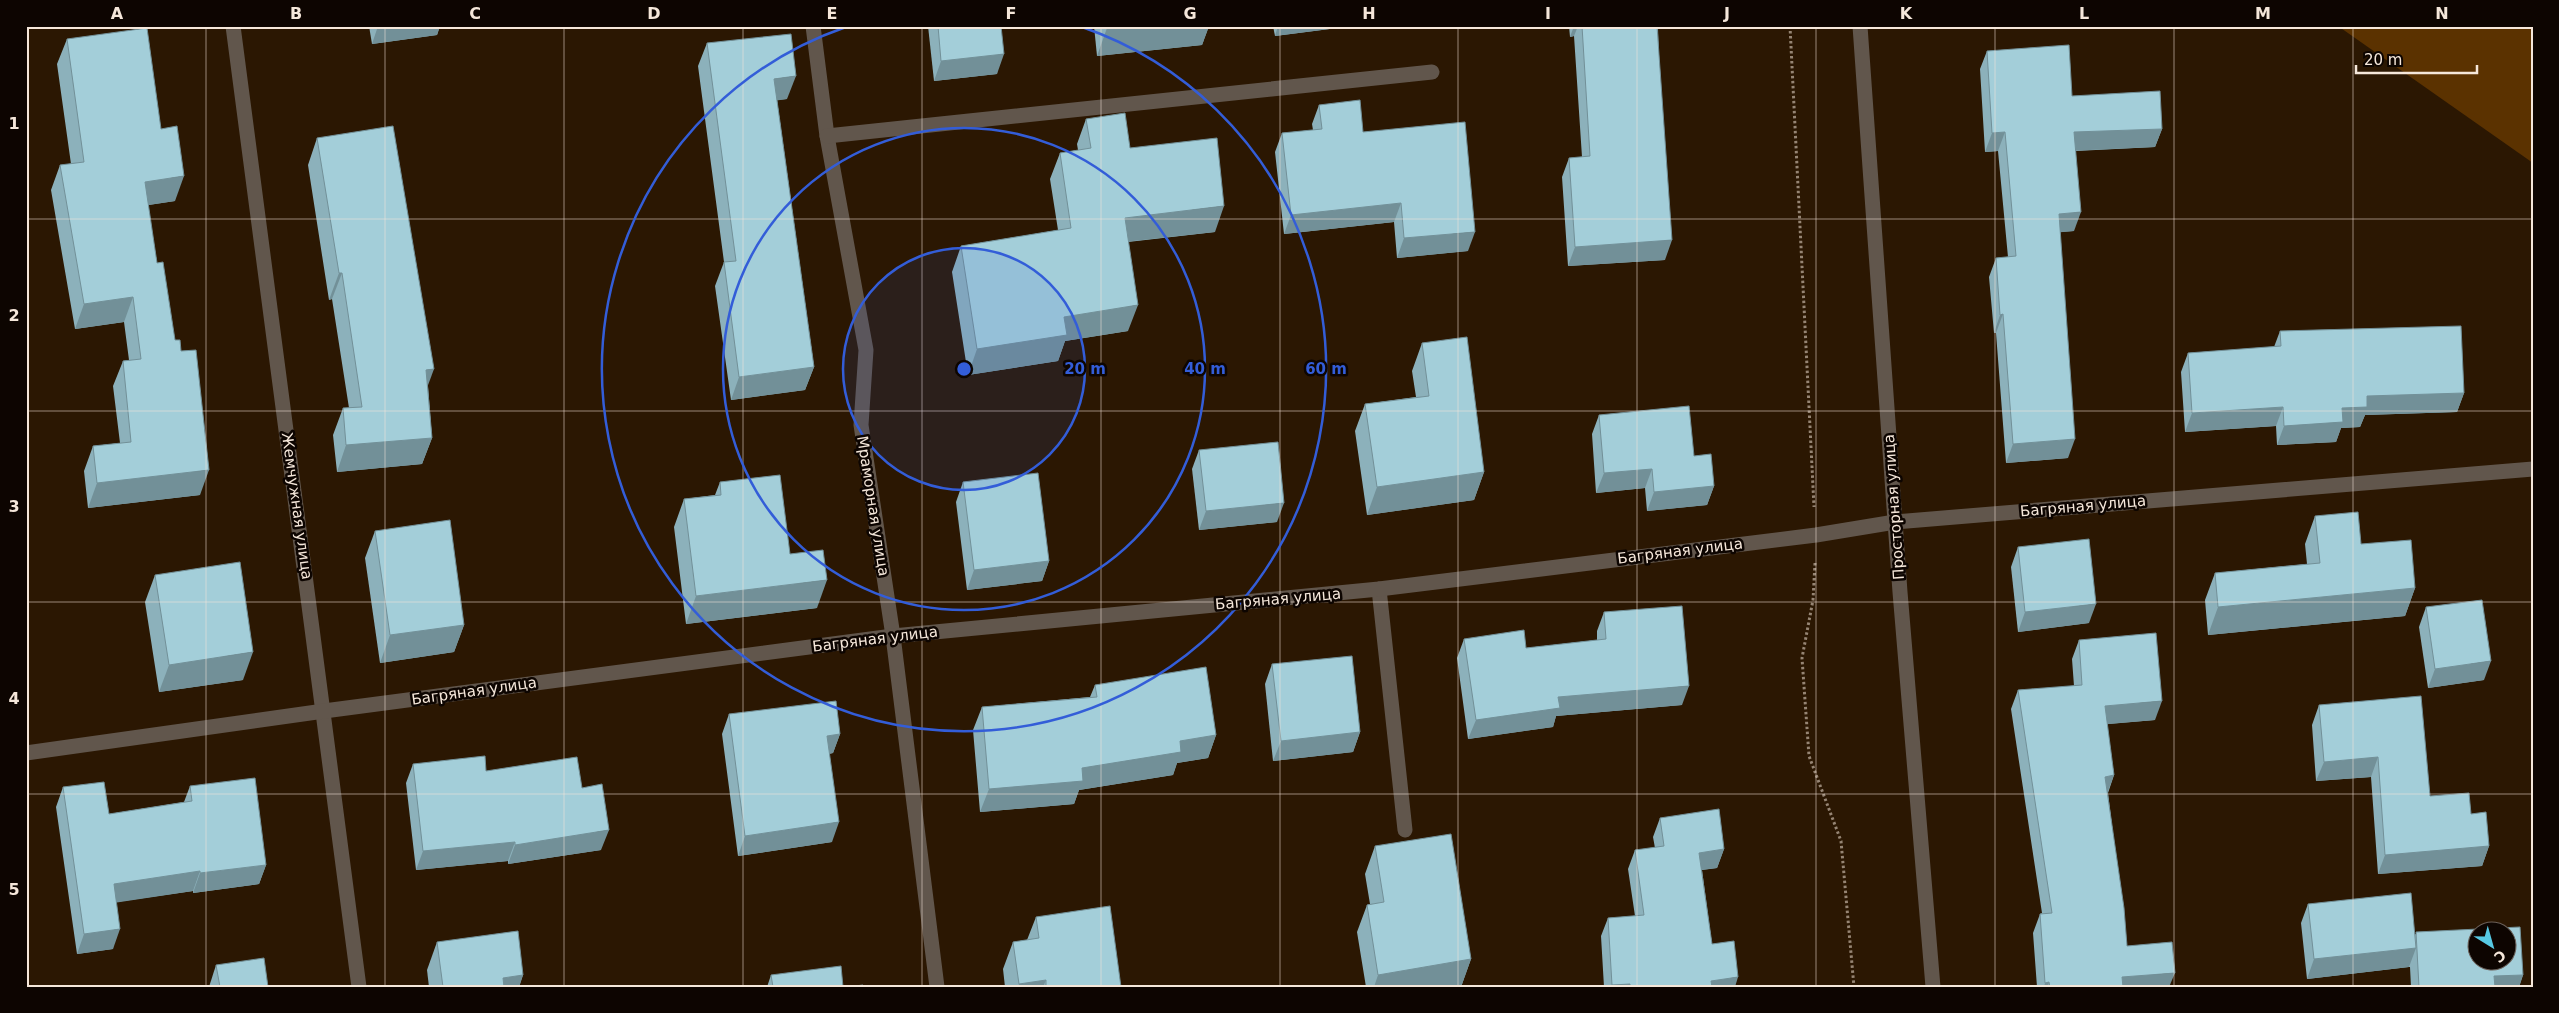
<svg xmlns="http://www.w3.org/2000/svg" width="2559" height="1013" font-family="'DejaVu Sans',sans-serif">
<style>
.green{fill:#5b3200}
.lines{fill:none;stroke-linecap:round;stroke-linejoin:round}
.path{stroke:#968574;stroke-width:3;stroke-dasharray:2.5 2.5;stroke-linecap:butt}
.minor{stroke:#61564c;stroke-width:15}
.wall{fill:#8cb1bb}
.shaded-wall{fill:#729098}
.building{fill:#a3ced9;stroke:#729098;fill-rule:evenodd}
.grid{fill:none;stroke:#f5e7da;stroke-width:1;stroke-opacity:0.55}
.ring{fill:none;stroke:#335dd8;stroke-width:2.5}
.labels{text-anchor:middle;stroke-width:5;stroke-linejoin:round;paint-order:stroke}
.street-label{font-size:15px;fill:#f5e7da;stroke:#0d0501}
.centre{fill:#335dd8;stroke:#0d0501;stroke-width:2.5}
.ring-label{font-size:15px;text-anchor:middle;font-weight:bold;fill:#335dd8;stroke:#0d0501;stroke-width:5;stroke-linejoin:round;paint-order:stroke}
.neatline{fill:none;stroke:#f5e7da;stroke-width:2}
.grid-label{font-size:16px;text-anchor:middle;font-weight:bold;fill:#f5e7da}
</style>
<rect width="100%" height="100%" fill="#2b1702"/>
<path class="green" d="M 2338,26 L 2533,26 L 2533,163 Z"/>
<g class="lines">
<g class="path">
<path d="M 1790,26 L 1814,507"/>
<path d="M 1815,563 L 1813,600 L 1802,658 L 1809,756 L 1841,841 L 1854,987"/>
</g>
<g class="minor">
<path d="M 233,26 L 359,987"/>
<path d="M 813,26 L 827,136 L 866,350 L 861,425 L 893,636 L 937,987"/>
<path d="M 1860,26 L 1900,592 L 1933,987"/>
<path d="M 827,136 L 1432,72"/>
<path d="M 1379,589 L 1405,830"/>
<path d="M 26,753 L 324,711 L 893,636 L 1379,589 L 1816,535 L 1895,522 L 2533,469"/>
</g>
</g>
<g class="wall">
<path d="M 369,26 L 440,26 L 437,35 L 372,44 Z"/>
<path d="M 928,26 L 1001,26 L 997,74 L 934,81 Z"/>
<path d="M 1094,26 L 1209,26 L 1202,45 L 1097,56 Z"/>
<path d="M 1273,26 L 1353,26 L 1275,36 Z"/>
<path d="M 1569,26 L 1663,26 L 1663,27 L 1658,28 L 1665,260 L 1568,266 L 1562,177 L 1569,158 L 1582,157 L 1574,36 L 1570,37 Z"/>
<path d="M 67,39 L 161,129 L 175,201 L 148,205 L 157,263 L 175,340 L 200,495 L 88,508 L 84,471 L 93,446 L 120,443 L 113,386 L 123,361 L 129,360 L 124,322 L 75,329 L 51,190 L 60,165 L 71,164 L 57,64 Z"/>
<path d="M 707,43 L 787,99 L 777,100 L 814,367 L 805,390 L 731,400 L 715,286 L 724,262 L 698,66 Z"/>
<path d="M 1987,51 L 2072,96 L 2162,129 L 2155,147 L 2076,151 L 2074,231 L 2060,232 L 2068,458 L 2006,463 L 1996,333 L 1994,333 L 1989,277 L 1996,258 L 2008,257 L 1998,151 L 1985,152 L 1980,69 Z"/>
<path d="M 1319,105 L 1363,132 L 1468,251 L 1397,258 L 1394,222 L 1284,234 L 1275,152 L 1282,133 L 1313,130 L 1312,124 Z"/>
<path d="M 1086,119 L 1130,148 L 1215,232 L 1128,242 L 1128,331 L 1065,341 L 1058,361 L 968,375 L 952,272 L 961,246 L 1058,230 L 1050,179 L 1060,153 L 1078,150 L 1077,144 Z"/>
<path d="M 317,138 L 428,386 L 432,438 L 422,464 L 337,472 L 333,435 L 343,408 L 349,408 L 332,299 L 329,300 L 308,165 Z"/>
<path d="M 2280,331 L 2464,393 L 2457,412 L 2365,415 L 2360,427 L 2341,428 L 2336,442 L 2277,445 L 2276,426 L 2185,432 L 2181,372 L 2188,353 L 2274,347 Z"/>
<path d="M 1422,343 L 1484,472 L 1474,500 L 1367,515 L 1355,431 L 1365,404 L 1416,397 L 1412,371 Z"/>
<path d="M 1599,415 L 1694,456 L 1714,486 L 1707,505 L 1647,511 L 1645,488 L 1596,493 L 1592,434 Z"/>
<path d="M 1199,450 L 1277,522 L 1199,530 L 1192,469 Z"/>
<path d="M 720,482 L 817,608 L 686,624 L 674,527 L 684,499 L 715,495 Z"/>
<path d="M 963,482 L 1049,561 L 1042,581 L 967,590 L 956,502 Z"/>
<path d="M 2315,516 L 2361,544 L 2415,588 L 2405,616 L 2208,635 L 2205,600 L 2215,573 L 2307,564 L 2305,544 Z"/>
<path d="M 375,531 L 464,625 L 454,652 L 380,663 L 365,558 Z"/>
<path d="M 2018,547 L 2089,623 L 2018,632 L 2011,567 Z"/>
<path d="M 155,575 L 243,680 L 159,692 L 145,602 Z"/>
<path d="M 2426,607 L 2484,680 L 2428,688 L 2419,627 Z"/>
<path d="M 1604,612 L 1682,705 L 1556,716 L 1553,727 L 1468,739 L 1457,658 L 1464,639 L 1526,648 L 1597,640 L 1597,631 Z"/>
<path d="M 2079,640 L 2155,720 L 2107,724 L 2114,775 L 2108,793 L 2127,946 L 2169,987 L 2037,987 L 2033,933 L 2040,914 L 2042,913 L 2011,709 L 2018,690 L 2074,686 L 2072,659 Z"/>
<path d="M 1272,664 L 1360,732 L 1353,752 L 1273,761 L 1265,684 Z"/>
<path d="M 1095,685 L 1216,735 L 1208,758 L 1177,763 L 1173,775 L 1079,790 L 1074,804 L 980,812 L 973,730 L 982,707 L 1090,697 Z"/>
<path d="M 2319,705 L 2430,796 L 2471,814 L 2489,846 L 2482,866 L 2378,874 L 2371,777 L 2316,781 L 2312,725 Z"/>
<path d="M 729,714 L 840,734 L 833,753 L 829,754 L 832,842 L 738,856 L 722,734 Z"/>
<path d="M 413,764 L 486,771 L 582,788 L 601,850 L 508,864 L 508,861 L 416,870 L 406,783 Z"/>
<path d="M 190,786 L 266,865 L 259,884 L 193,893 L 193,891 L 116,902 L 113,949 L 77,954 L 56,807 L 63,787 L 109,814 L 184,802 Z"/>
<path d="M 1660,818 L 1724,849 L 1717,868 L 1702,870 L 1712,944 L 1735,987 L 1604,987 L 1601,936 L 1608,918 L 1635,916 L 1628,869 L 1635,850 L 1655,848 L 1653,837 Z"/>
<path d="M 1375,846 L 1471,959 L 1461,987 L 1366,987 L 1357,932 L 1367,905 L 1370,904 L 1365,874 Z"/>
<path d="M 2308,904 L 2415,934 L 2523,975 L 2519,987 L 2411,987 L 2410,967 L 2409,967 L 2307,979 L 2301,923 Z"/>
<path d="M 1036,917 L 1121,987 L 1005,987 L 1003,969 L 1013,942 L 1027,940 Z"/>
<path d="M 437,942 L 523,975 L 519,987 L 429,987 L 427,970 Z"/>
<path d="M 216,965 L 268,987 L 209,987 Z"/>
<path d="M 771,975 L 843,987 L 767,987 Z"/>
</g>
<g class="shaded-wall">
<path d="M 378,26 L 440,26 L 437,35 L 372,44 Z"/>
<path d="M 1128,26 L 1209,26 L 1202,45 L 1097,56 L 1107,28 Z"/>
<path d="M 1278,26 L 1353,26 L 1275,36 Z"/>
<path d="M 1574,26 L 1578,26 L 1574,36 L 1570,37 Z"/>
<path d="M 1004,54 L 997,74 L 934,81 L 941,61 Z"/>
<path d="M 796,76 L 787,99 L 766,102 L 774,79 Z"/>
<path d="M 2162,129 L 2155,147 L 2068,151 L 2074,132 Z"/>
<path d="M 2005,132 L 1998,151 L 1985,152 L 1992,133 Z"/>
<path d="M 184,176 L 175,201 L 136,207 L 145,182 Z"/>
<path d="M 1401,203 L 1394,222 L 1284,234 L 1291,215 Z"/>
<path d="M 1224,206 L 1215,232 L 1115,243 L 1125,218 Z"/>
<path d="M 2081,212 L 2074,231 L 2052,233 L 2059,214 Z"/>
<path d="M 1475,232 L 1468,251 L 1397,258 L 1404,238 Z"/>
<path d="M 1672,240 L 1665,260 L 1568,266 L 1575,247 Z"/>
<path d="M 339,273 L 342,273 L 332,299 L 329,300 Z"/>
<path d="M 133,297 L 124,322 L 75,329 L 84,304 Z"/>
<path d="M 1138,305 L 1128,331 L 1065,341 L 1058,361 L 968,375 L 977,349 L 1064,317 Z"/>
<path d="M 2003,314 L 1996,333 L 1994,333 L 2000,315 Z"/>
<path d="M 814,367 L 805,390 L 731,400 L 739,377 Z"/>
<path d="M 434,369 L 424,396 L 426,370 Z"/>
<path d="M 2464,393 L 2457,412 L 2365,415 L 2360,427 L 2341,428 L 2336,442 L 2277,445 L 2284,426 L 2342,408 L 2367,396 Z"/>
<path d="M 2283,407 L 2276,426 L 2185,432 L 2192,413 Z"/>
<path d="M 432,438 L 422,464 L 337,472 L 346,445 Z"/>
<path d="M 2075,439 L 2068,458 L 2006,463 L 2013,444 Z"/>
<path d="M 1652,469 L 1645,488 L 1596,493 L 1604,473 Z"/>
<path d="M 209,470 L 200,495 L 88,508 L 97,483 Z"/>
<path d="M 1484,472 L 1474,500 L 1367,515 L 1377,487 Z"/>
<path d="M 1714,486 L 1707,505 L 1647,511 L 1654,492 Z"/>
<path d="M 1284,503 L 1277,522 L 1199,530 L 1206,511 Z"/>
<path d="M 1049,561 L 1042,581 L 967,590 L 974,570 Z"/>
<path d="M 827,580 L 817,608 L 686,624 L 696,596 Z"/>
<path d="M 2415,588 L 2405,616 L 2208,635 L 2218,607 Z"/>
<path d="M 2096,604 L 2089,623 L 2018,632 L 2025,612 Z"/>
<path d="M 464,625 L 454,652 L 380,663 L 390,635 Z"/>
<path d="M 253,652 L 243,680 L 159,692 L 169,665 Z"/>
<path d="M 2491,661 L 2484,680 L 2428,688 L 2435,669 Z"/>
<path d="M 1689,686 L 1682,705 L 1556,716 L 1553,727 L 1468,739 L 1476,720 L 1558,697 Z"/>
<path d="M 2162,701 L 2155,720 L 2098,725 L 2105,706 Z"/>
<path d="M 1360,732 L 1353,752 L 1273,761 L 1281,741 Z"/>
<path d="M 840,734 L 833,753 L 820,755 L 827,736 Z"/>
<path d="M 1216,735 L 1208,758 L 1177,763 L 1173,775 L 1079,790 L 1074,804 L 980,812 L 989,789 L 1082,768 L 1180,741 Z"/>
<path d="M 2378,757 L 2371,777 L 2316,781 L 2324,762 Z"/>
<path d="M 2114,775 L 2107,794 L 2105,777 Z"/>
<path d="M 839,822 L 832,842 L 738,856 L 745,836 Z"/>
<path d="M 609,830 L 601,850 L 508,864 L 515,845 Z"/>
<path d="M 515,842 L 508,861 L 416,870 L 423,851 Z"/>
<path d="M 2489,846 L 2482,866 L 2378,874 L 2385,855 Z"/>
<path d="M 1724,849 L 1717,868 L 1692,871 L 1699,853 Z"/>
<path d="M 266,865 L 259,884 L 193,893 L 200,873 Z"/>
<path d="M 200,871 L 193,891 L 107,904 L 114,884 Z"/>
<path d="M 120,929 L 113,949 L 77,954 L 84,934 Z"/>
<path d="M 2416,948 L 2409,967 L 2307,979 L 2314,959 Z"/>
<path d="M 1471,959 L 1461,987 L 1374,987 L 1378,975 Z"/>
<path d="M 2175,973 L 2169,987 L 2118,987 L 2122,977 Z"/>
<path d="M 523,975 L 519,987 L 499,987 L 503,978 Z"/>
<path d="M 2523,975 L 2519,987 L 2490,987 L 2494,976 Z"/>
<path d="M 1738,977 L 1735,987 L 1709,987 L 1711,981 Z"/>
<path d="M 1046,980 L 1043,987 L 1018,987 L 1019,984 Z"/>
<path d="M 2049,982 L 2048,987 L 2044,987 L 2045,983 Z"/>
<path d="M 1630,984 L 1629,987 L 1611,987 L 1612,985 Z"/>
</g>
<g class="building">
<path d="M 938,26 L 1001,26 L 1004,54 L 941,61 Z"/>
<path d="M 1107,26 L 1128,26 L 1107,28 Z"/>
<path d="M 1582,26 L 1657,26 L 1672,240 L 1575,247 L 1569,158 L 1590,156 Z"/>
<path d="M 147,28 L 161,129 L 177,126 L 184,176 L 145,182 L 157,263 L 163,262 L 175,340 L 180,340 L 181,351 L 196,350 L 209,470 L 97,483 L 93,446 L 131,442 L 123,361 L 141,359 L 133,297 L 84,304 L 60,165 L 84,162 L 67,39 Z"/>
<path d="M 791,34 L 796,76 L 774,79 L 814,367 L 739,377 L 724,262 L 736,261 L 707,43 Z"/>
<path d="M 2069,45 L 2072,96 L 2160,91 L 2162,129 L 2074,132 L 2081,212 L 2059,214 L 2075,439 L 2013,444 L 2003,314 L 2000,315 L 1996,258 L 2016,256 L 2005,132 L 1992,133 L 1987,51 Z"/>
<path d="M 1360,100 L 1363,132 L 1465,122 L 1475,232 L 1404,238 L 1401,203 L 1291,215 L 1282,133 L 1322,129 L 1319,105 Z"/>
<path d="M 1125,113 L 1130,148 L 1217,138 L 1224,206 L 1125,218 L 1138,305 L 1064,317 L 1067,335 L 977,349 L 961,246 L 1071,228 L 1060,153 L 1091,148 L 1086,119 Z"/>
<path d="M 393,126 L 434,369 L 426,370 L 432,438 L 346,445 L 343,408 L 362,407 L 342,273 L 339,273 L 317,138 Z"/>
<path d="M 2461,326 L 2464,393 L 2367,396 L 2367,407 L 2342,408 L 2343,422 L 2284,426 L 2283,407 L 2192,413 L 2188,353 L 2281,346 L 2280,331 Z"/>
<path d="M 1467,337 L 1484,472 L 1377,487 L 1365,404 L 1429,396 L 1422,343 Z"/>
<path d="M 1689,406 L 1694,456 L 1711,454 L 1714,486 L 1654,492 L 1652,469 L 1604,473 L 1599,415 Z"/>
<path d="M 1278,442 L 1284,503 L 1206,511 L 1199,450 Z"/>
<path d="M 1038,473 L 1049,561 L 974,570 L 963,482 Z"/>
<path d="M 780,475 L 790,554 L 823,550 L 827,580 L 696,596 L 684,499 L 721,495 L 720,482 Z"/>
<path d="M 2358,512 L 2361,544 L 2411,540 L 2415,588 L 2218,607 L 2215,573 L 2320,563 L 2315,516 Z"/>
<path d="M 450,520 L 464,625 L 390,635 L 375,531 Z"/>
<path d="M 2089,539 L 2096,604 L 2025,612 L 2018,547 Z"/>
<path d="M 240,562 L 253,652 L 169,665 L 155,575 Z"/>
<path d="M 2482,600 L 2491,661 L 2435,669 L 2426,607 Z"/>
<path d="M 1682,606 L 1689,686 L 1558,697 L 1560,708 L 1476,720 L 1464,639 L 1524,630 L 1526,648 L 1606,639 L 1604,612 Z"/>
<path d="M 2156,633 L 2162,701 L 2105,706 L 2114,775 L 2105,777 L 2124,908 L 2127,946 L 2172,942 L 2175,973 L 2122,977 L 2123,987 L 2050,987 L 2049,982 L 2045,983 L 2040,914 L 2052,913 L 2018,690 L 2082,685 L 2079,640 Z"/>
<path d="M 1352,656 L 1360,732 L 1281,741 L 1272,664 Z"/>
<path d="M 1206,667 L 1216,735 L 1180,741 L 1181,752 L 1082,768 L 1083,781 L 989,789 L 982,707 L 1097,697 L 1095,685 Z"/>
<path d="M 2421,696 L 2430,796 L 2469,793 L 2471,814 L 2486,812 L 2489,846 L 2385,855 L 2378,757 L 2324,762 L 2319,705 Z"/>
<path d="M 836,701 L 840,734 L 827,736 L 839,822 L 745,836 L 729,714 Z"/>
<path d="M 485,756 L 486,771 L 577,757 L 582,788 L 602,784 L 609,830 L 515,845 L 515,842 L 423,851 L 413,764 Z"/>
<path d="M 255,778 L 266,865 L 200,873 L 200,871 L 114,884 L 120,929 L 84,934 L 63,787 L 104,782 L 109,814 L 192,801 L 190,786 Z"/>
<path d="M 1719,809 L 1724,849 L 1699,853 L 1712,944 L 1734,941 L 1738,977 L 1711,981 L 1712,987 L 1630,987 L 1630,984 L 1612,985 L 1608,918 L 1644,915 L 1635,850 L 1664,846 L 1660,818 Z"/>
<path d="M 1451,834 L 1471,959 L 1378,975 L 1367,905 L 1384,902 L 1375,846 Z"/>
<path d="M 2411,893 L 2416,948 L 2314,959 L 2308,904 Z"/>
<path d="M 1110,906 L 1121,987 L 1046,987 L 1046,980 L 1019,984 L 1013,942 L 1039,938 L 1036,917 Z"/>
<path d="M 2520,927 L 2523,975 L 2494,976 L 2495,987 L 2419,987 L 2416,932 ZM 2476,930 L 2506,930 L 2506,960 L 2476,960 Z"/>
<path d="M 518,931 L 523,975 L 503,978 L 504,987 L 443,987 L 437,942 Z"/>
<path d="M 264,958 L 268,987 L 220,987 L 216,965 Z"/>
<path d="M 841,966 L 843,987 L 773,987 L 771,975 Z"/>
<path d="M 863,985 L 863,987 L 847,987 Z"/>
</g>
<path class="grid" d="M 206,26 L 206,987M 385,26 L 385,987M 564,26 L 564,987M 743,26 L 743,987M 922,26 L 922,987M 1101,26 L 1101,987M 1280,26 L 1280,987M 1458,26 L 1458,987M 1637,26 L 1637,987M 1816,26 L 1816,987M 1995,26 L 1995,987M 2174,26 L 2174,987M 2353,26 L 2353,987M 26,219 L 2533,219M 26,411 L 2533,411M 26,602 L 2533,602M 26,794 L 2533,794"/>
<circle cx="964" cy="369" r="121" fill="#335dd8" fill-opacity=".12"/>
<g class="ring">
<circle cx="964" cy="369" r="121"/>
<circle cx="964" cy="369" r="241"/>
<path d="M1082 27A362 362 0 1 1 846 27"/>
</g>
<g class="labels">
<g class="street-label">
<text transform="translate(297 506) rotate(82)" y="5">Жемчужная улица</text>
<text transform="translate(873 506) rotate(81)" y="5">Мраморная улица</text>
<text transform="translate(2083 506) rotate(-5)" y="5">Багряная улица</text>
<text transform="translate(1894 507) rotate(-94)" y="5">Просторная улица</text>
<text transform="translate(1680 551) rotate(-7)" y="5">Багряная улица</text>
<text transform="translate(1278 599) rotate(-5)" y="5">Багряная улица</text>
<text transform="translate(875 639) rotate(-7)" y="5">Багряная улица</text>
<text transform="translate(474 691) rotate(-8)" y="5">Багряная улица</text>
</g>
</g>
<circle cx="964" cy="369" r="8" class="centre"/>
<g class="ring-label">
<text x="1085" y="374">20 m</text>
<text x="1205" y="374">40 m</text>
<text x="1326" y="374">60 m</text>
</g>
<rect width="2559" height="1013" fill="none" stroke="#0d0501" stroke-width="55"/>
<g transform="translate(2492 946) rotate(143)"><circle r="24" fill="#0d0501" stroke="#6a5f58"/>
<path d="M0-4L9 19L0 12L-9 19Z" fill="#57c9e3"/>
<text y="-8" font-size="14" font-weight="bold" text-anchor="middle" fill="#f5e7da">С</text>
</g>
<path d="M2356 65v8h121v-8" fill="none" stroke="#f5e7da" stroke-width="2.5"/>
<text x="2364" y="65" font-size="15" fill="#f5e7da" stroke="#0d0501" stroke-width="4" paint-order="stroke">20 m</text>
<rect x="28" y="28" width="2504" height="958" class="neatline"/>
<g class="grid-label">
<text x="117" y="19">A</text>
<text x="296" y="19">B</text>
<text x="475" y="19">C</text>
<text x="654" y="19">D</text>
<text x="832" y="19">E</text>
<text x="1011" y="19">F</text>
<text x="1190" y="19">G</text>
<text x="1369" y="19">H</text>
<text x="1548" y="19">I</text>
<text x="1727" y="19">J</text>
<text x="1906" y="19">K</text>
<text x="2084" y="19">L</text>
<text x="2263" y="19">M</text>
<text x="2442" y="19">N</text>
<text x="14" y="129">1</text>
<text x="14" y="321">2</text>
<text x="14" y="512">3</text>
<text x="14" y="704">4</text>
<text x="14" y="895">5</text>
</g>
</svg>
